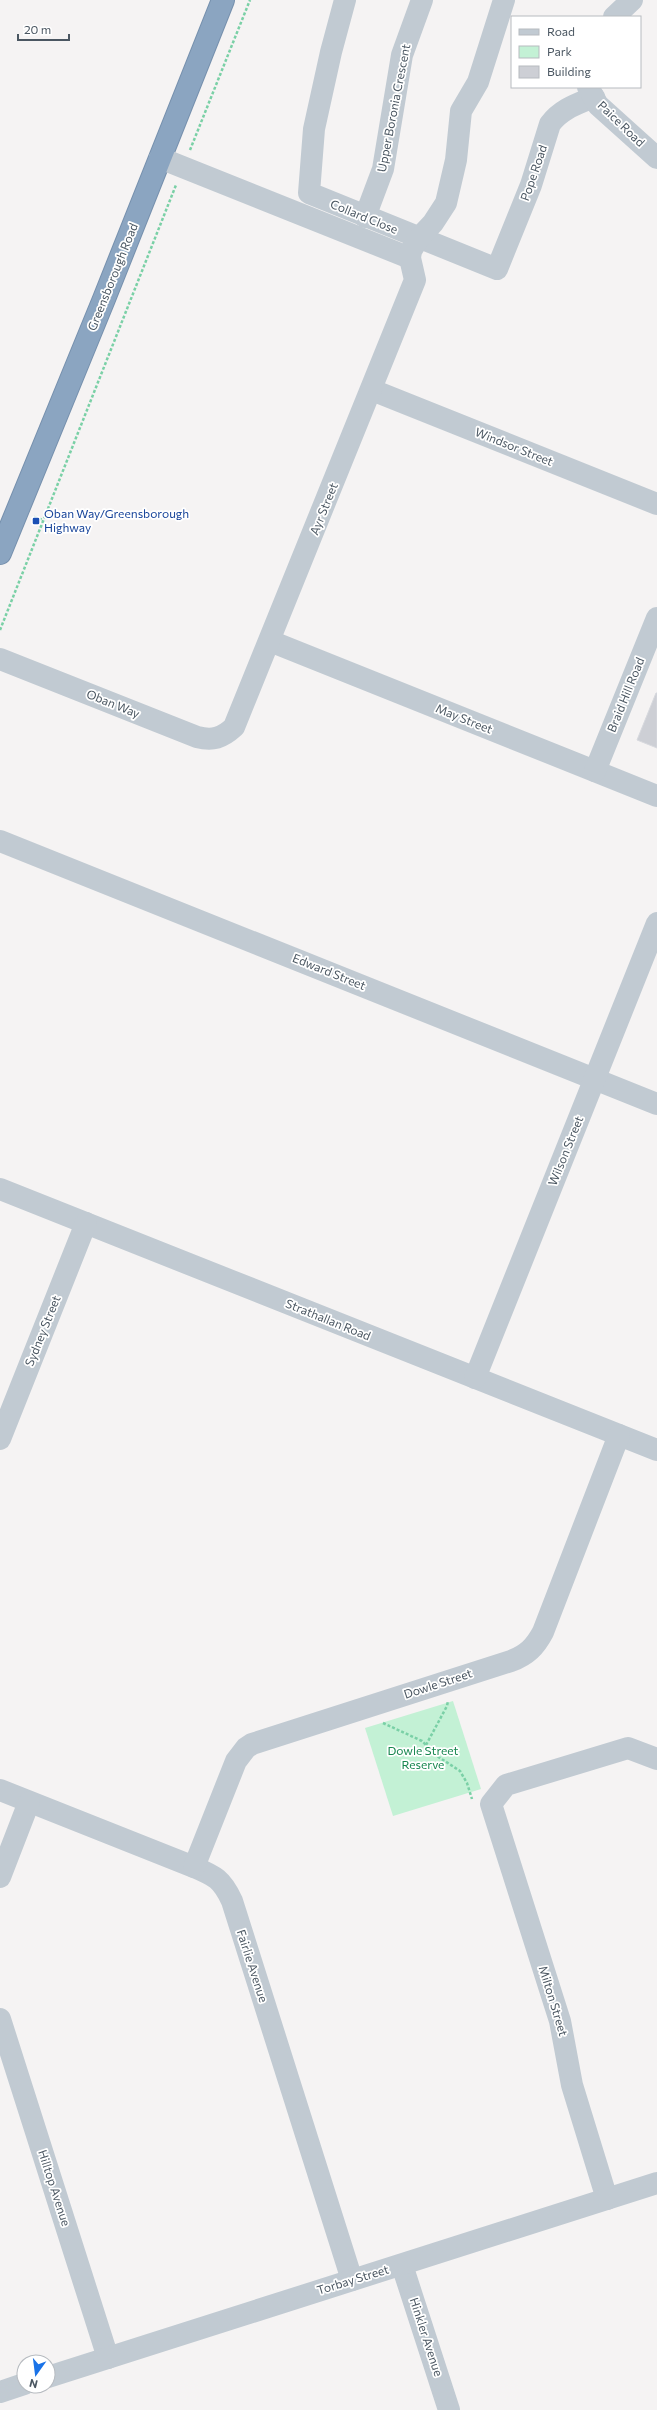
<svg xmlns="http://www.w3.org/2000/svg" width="657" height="2410" font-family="Commissioner,sans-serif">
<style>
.green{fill:#c3f1d5}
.building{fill:#cdcfd5;stroke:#d7d9de}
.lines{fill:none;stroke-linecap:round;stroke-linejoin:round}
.highway-casing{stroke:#7690ad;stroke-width:24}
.path{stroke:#7ad0a6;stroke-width:2.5;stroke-dasharray:3 2;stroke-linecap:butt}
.minor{stroke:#c1cad2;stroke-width:22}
.highway{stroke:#8ba5c1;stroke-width:22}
.transit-dot{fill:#1a4fb4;stroke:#fff;stroke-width:1.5}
.labels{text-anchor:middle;stroke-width:3.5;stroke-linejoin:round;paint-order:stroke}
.street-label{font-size:12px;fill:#4a5661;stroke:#fff}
.transit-label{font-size:12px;fill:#164399;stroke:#fff;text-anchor:start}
.park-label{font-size:12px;fill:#17864f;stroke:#fff}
</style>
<rect width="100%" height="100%" fill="#f5f3f3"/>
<path class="green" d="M 453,1701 L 481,1789 L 393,1816 L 365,1728 Z"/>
<path class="building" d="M 656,693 L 657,693 L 657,748 L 637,740 Z"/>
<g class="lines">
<g class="highway-casing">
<path id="highway" d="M 0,553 L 104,299 L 223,0"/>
</g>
<g class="path">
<path d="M 190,150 L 250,0"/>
<path d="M 34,517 L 43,520"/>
<path d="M 0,630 L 176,185"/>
<path d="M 383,1723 L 422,1741 L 437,1756 L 460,1771 L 467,1783 L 472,1799"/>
<path d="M 426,1745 L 447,1706 L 448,1701"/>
</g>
<g class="minor">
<path d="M 345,0 L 331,52 L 314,129 L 309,193 L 497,269 L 531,185 L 550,124 C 561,109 577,104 594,97"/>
<path d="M 614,17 L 632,0"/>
<path d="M 588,87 L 598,105 L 657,158"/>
<path d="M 160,158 L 410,258"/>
<path d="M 365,217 L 383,169 L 402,55 L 422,0"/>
<path d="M 372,390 L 657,504"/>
<path d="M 270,641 L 657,796"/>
<path d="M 0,659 L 197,737 C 213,741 222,738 234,727 L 415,280 L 410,258 L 411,251 L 418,239 L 433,223 L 446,203 L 456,160 L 461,111 L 478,82 L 504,0"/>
<path d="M 595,771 L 657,618"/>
<path d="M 0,841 L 657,1104"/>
<path d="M 0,1189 L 657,1450"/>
<path d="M 475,1378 L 657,923"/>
<path d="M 0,1439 L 86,1223"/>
<path d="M 0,1790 L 194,1867 C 215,1876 222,1879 232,1901 L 352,2280"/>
<path d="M 194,1867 L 236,1761 L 246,1748 L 252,1744 L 511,1661 C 527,1655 535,1647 543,1632 L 619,1435"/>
<path d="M 0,1877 L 29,1802"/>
<path d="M 0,2019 L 108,2358"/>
<path d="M 607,2199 L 572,2085 L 560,2021 L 491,1804 L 506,1785 L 628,1748 L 657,1759"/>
<path d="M 402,2265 L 449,2410"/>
<path d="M 48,2377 L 657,2183"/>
<path d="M 0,2392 L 24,2384"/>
</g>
<use href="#highway" class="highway"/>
</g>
<rect class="transit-dot" x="32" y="517" width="8" height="8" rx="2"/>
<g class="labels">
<g class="street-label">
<text transform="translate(394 108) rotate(-79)" y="4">Upper Boronia Crescent</text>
<text transform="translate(621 124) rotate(44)" y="4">Paice Road</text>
<text transform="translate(534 173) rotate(-71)" y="4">Pope Road</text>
<text transform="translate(364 217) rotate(22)" y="4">Collard Close</text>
<text transform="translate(113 277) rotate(-68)" y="4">Greensborough Road</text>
<text transform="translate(514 447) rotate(22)" y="4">Windsor Street</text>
<text transform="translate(324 509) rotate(-68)" y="4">Ayr Street</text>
<text transform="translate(626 695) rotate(-68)" y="4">Braid Hill Road</text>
<text transform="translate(113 704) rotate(22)" y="4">Oban Way</text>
<text transform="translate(464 719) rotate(22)" y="4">May Street</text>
<text transform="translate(329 972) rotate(22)" y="4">Edward Street</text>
<text transform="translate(566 1151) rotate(-68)" y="4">Wilson Street</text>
<text transform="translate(328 1320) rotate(22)" y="4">Strathallan Road</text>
<text transform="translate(43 1331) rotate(-68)" y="4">Sydney Street</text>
<text transform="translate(438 1684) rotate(-18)" y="4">Dowle Street</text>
<text transform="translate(252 1966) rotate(72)" y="4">Fairlie Avenue</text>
<text transform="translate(553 2001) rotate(73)" y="4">Milton Street</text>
<text transform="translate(54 2188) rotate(72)" y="4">Hilltop Avenue</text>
<text transform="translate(353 2280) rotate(-17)" y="4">Torbay Street</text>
<text transform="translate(426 2337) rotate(72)" y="4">Hinkler Avenue</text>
</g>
<g class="transit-label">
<text x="44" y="518">Oban Way/Greensborough<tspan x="44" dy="14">Highway</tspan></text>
</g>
<g class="park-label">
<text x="423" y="1755">Dowle Street<tspan x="423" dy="14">Reserve</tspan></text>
</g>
</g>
<rect x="511" y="16" width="130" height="72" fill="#ffffff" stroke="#b7bbc0"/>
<rect x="519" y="29" width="20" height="6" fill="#c1cad2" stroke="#b7bbc0"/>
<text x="547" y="36" font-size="12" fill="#4a5661">Road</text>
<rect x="519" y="46" width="20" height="12" fill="#c3f1d5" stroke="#b7bbc0"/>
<text x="547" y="56" font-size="12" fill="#4a5661">Park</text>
<rect x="519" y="66" width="20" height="12" fill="#cdcfd5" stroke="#b7bbc0"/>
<text x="547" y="76" font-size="12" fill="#4a5661">Building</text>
<g transform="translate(36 2374) rotate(194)"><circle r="19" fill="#ffffff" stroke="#b7bbc0"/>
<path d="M0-3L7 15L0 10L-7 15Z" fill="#1a73e8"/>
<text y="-6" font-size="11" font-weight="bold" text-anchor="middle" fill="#4a5661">N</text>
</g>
<path d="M18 34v6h51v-6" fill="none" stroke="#4a5661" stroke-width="2"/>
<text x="24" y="34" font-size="12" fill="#4a5661" stroke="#ffffff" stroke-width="3" paint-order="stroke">20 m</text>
</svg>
